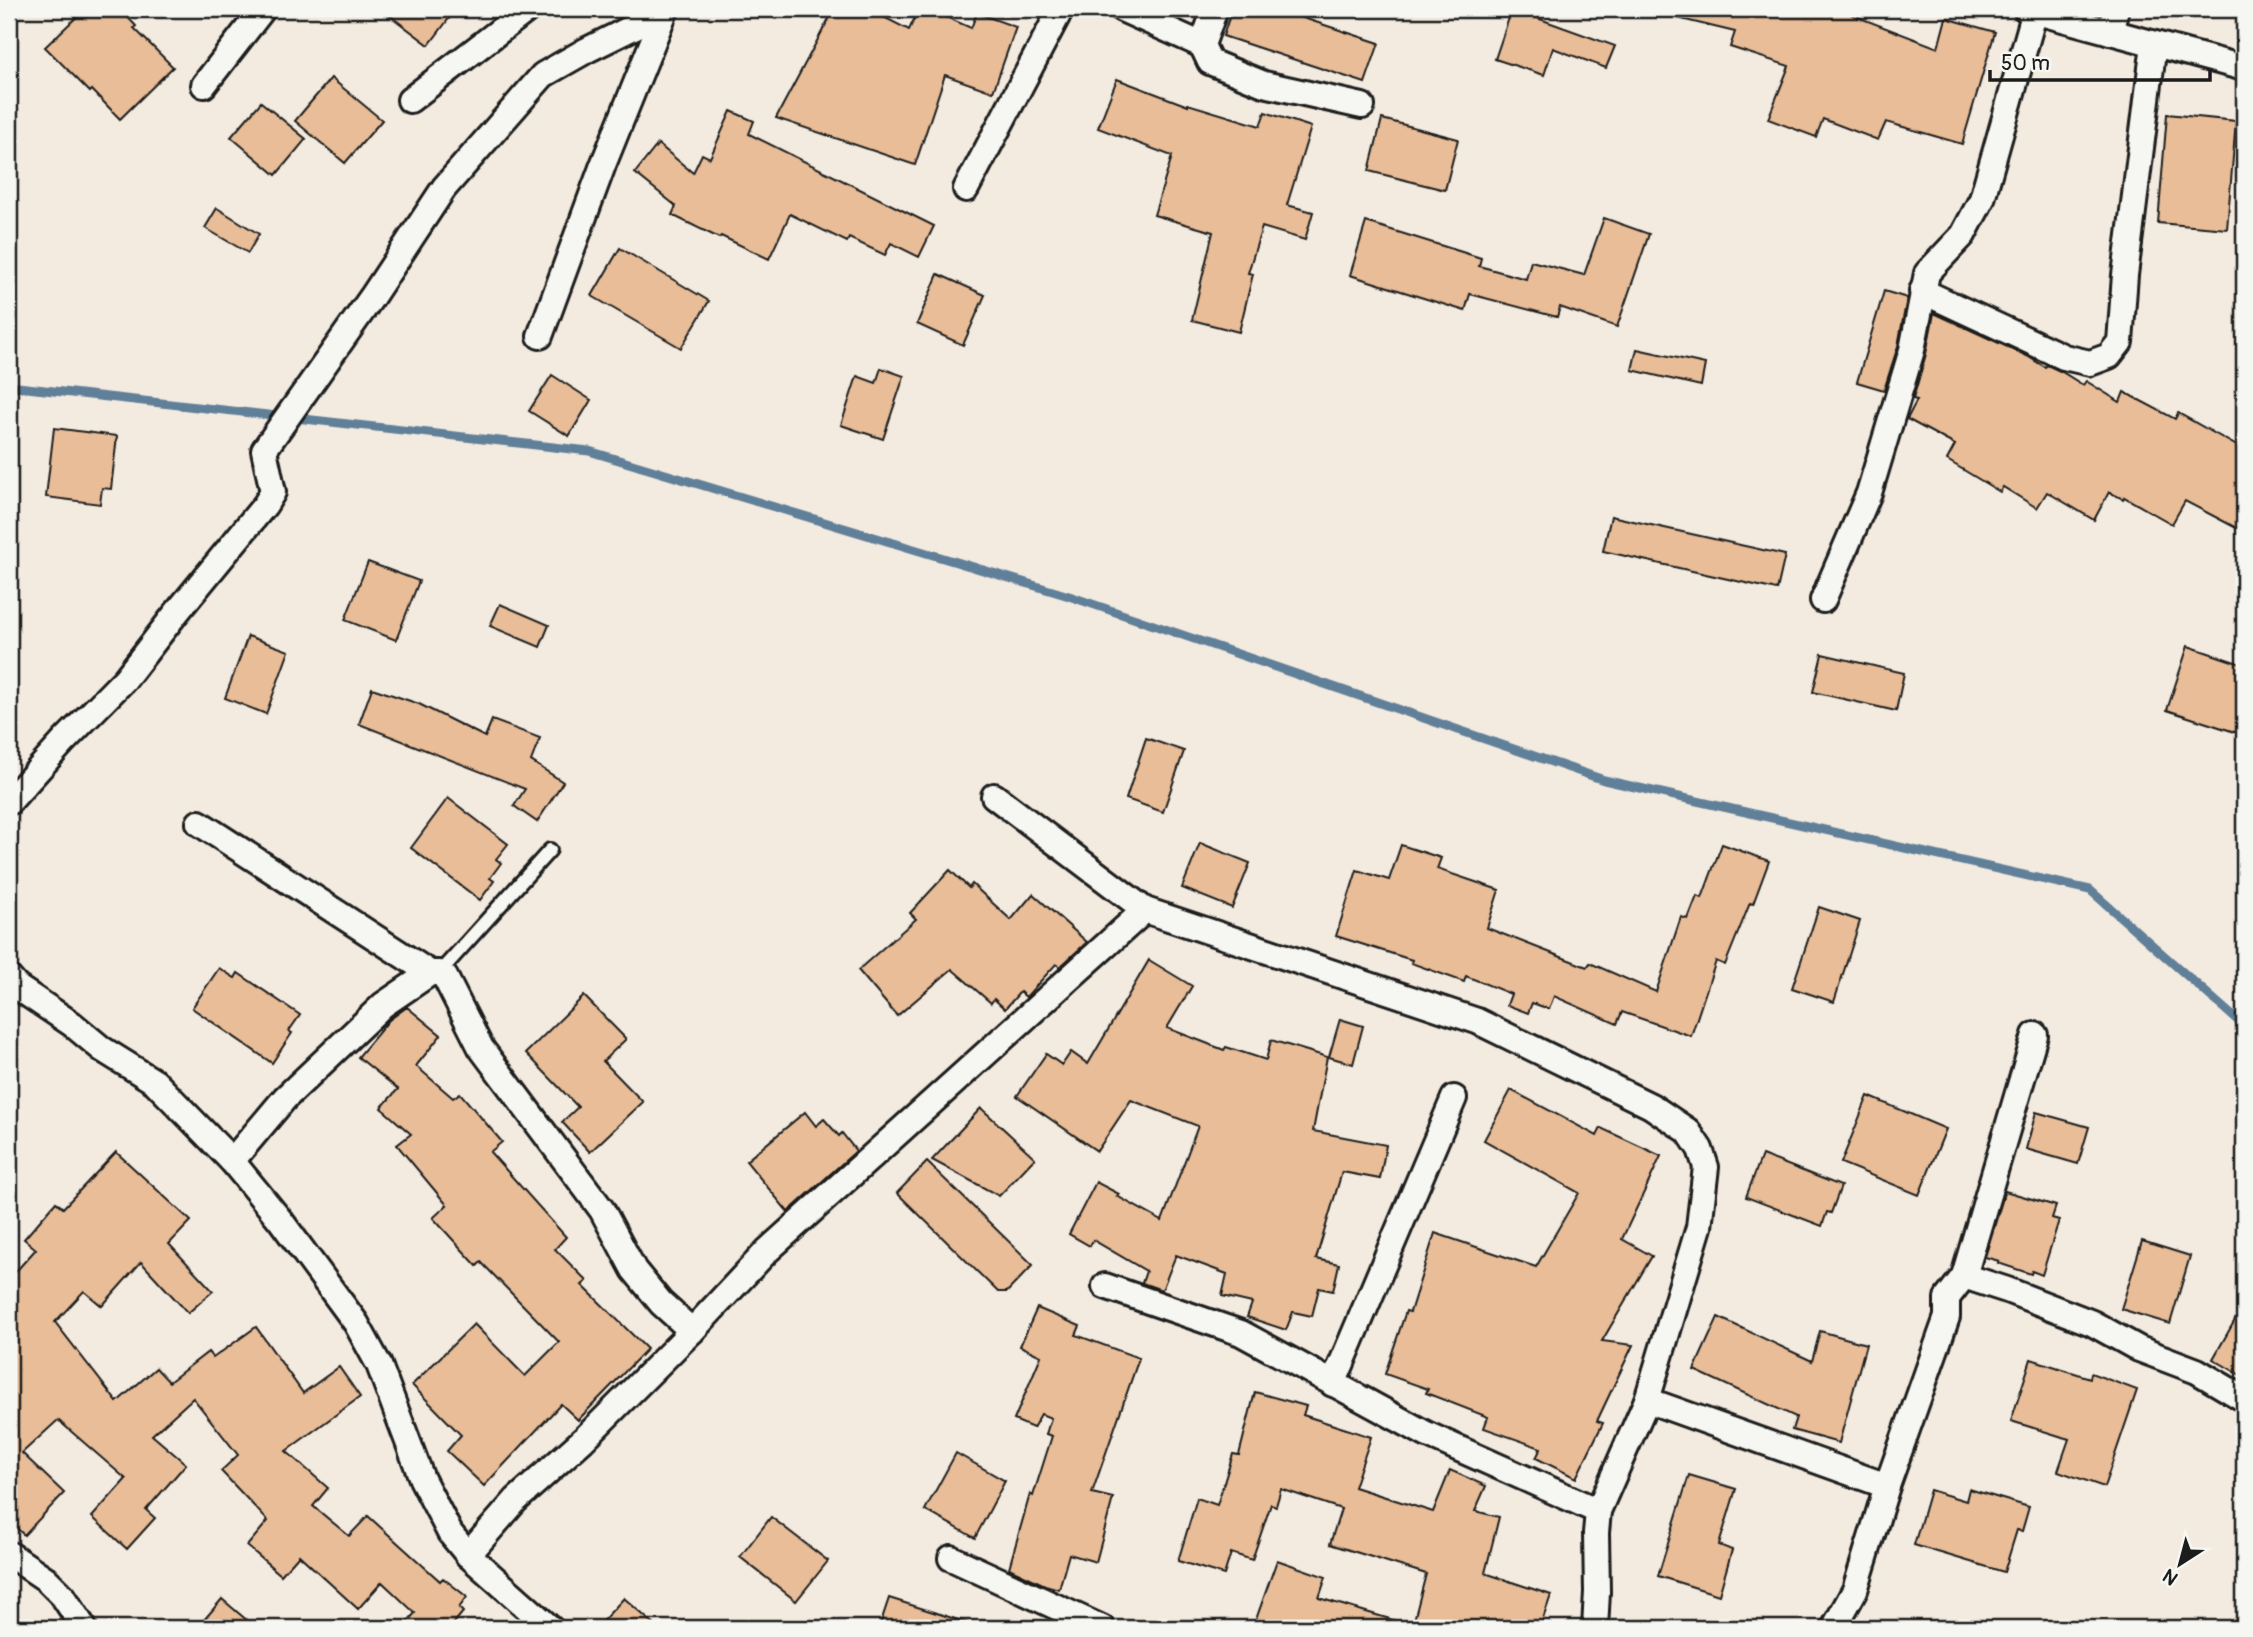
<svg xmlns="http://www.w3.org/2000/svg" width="2253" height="1637" font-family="Pangolin,sans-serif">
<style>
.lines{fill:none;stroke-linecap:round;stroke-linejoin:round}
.stream{stroke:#617f98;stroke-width:9}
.building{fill:#e8bd98;stroke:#1c1c1c;stroke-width:2}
.lane-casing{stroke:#1c1c1c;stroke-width:18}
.street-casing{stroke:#1c1c1c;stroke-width:30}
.lane{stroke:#f6f6f2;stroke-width:12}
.street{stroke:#f6f6f2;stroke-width:24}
</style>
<rect width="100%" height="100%" fill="#f3ebe0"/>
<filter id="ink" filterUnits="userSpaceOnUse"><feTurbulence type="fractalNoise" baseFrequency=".0143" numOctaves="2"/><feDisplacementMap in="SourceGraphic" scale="14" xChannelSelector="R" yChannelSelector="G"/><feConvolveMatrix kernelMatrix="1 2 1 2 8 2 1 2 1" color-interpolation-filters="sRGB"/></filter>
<g filter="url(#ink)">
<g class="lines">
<path class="stream" d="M 9,386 L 589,451 L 1069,596 L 1604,780 L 2090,890 L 2244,1026"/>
</g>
<g class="building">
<path d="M 85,9 L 120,9 L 136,26 L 134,28 L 173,67 L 120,119 L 92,90 L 90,92 L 45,47 Z"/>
<path d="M 381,9 L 456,9 L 429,45 Z"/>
<path d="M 834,9 L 868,9 L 909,30 L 919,9 L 928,9 L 971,28 L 977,13 L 1016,27 L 993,92 L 945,75 L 915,165 L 776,118 Z"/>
<path d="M 1232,9 L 1276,9 L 1379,43 L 1365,83 L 1223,36 Z"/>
<path d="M 1512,9 L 1615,46 L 1606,68 L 1553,48 L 1544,75 L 1495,59 Z"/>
<path d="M 1678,9 L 1854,9 L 1852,15 L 1938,48 L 1946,18 L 1995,32 L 1962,144 L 1886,122 L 1878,140 L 1823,119 L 1816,137 L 1768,119 L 1789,66 L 1730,47 L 1735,32 L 1677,18 Z"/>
<path d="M 331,78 L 382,120 L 345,163 L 295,121 Z"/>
<path d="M 1117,79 L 1188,106 L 1188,104 L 1260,126 L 1265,112 L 1311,127 L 1287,205 L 1313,212 L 1305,240 L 1262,227 L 1248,273 L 1253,274 L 1239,332 L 1192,320 L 1213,232 L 1154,215 L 1172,156 L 1098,128 Z"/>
<path d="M 261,102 L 306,139 L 276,175 L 231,137 Z"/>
<path d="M 731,111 L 754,121 L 749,134 L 934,226 L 919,257 L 891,243 L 885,255 L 849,238 L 847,242 L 790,214 L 769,259 L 721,236 L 719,238 L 672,215 L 676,206 L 635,173 L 658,144 L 693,173 L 702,154 L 710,158 Z"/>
<path d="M 2167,114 L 2236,121 L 2227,229 L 2158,223 Z"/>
<path d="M 1382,119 L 1458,139 L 1445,190 L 1369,171 Z"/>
<path d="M 217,208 L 259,234 L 248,253 L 205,228 Z"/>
<path d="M 1604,218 L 1649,234 L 1617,327 L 1560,307 L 1557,317 L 1470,294 L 1465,311 L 1350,275 L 1366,222 L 1481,258 L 1479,266 L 1526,279 L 1531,261 L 1584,275 Z"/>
<path d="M 620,248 L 709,301 L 681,348 L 592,296 Z"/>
<path d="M 938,274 L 985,295 L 963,345 L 917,324 Z"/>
<path d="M 1884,291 L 1907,298 L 1898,346 L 1884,390 L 1857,382 Z"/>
<path d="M 1934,313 L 2027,356 L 2045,367 L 2047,365 L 2062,372 L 2083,385 L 2086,381 L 2120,402 L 2124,392 L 2175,419 L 2178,413 L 2244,450 L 2244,532 L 2185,501 L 2172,524 L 2124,497 L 2123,499 L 2109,492 L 2094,520 L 2047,492 L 2037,508 L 2003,487 L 2000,492 L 1947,460 L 1955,445 L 1907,419 L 1917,400 L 1913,399 L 1926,354 Z"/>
<path d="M 1637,349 L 1705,364 L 1701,386 L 1632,370 Z"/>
<path d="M 881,368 L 904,376 L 883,439 L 841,425 L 857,376 L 876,383 Z"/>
<path d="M 552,375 L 591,400 L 569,436 L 529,411 Z"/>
<path d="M 54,428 L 117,436 L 111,489 L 102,488 L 100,504 L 46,497 Z"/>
<path d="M 1611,516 L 1785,555 L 1777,590 L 1603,551 Z"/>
<path d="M 368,562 L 419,581 L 396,640 L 345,620 Z"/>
<path d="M 500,604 L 549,625 L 540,647 L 490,626 Z"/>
<path d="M 248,636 L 289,651 L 266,714 L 225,698 Z"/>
<path d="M 2188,646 L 2244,665 L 2244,735 L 2167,710 Z"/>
<path d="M 1822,654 L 1904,673 L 1896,711 L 1813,692 Z"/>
<path d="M 372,688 L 419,704 L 485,737 L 492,720 L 540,738 L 531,761 L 563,782 L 537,822 L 514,806 L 525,789 L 359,724 Z"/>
<path d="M 1146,738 L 1184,751 L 1163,812 L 1126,799 Z"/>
<path d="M 448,798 L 508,844 L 496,859 L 501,863 L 490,878 L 494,881 L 480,900 L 411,848 Z"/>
<path d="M 1200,843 L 1250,863 L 1232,908 L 1182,888 Z"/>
<path d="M 1722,844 L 1769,861 L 1753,904 L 1750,903 L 1725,965 L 1716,961 L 1691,1036 L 1622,1012 L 1617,1024 L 1554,996 L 1549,1009 L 1532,1003 L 1528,1013 L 1507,1005 L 1511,994 L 1466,976 L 1464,982 L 1411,963 L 1412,960 L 1336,936 L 1357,870 L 1389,880 L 1401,845 L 1441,858 L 1437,869 L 1499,890 L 1487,928 L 1587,967 L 1590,963 L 1656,992 L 1681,917 L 1688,919 L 1697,896 L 1702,898 Z"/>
<path d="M 950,870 L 969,888 L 972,884 L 1011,920 L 1033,894 L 1087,942 L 1060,967 L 1056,964 L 1026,997 L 1020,992 L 1005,1009 L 994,999 L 991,1003 L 952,969 L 897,1016 L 858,970 L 916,919 L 910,913 Z"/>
<path d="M 1819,907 L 1860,921 L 1834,1002 L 1792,988 Z"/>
<path d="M 1149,960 L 1192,986 L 1167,1028 L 1224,1050 L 1226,1047 L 1266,1060 L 1271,1040 L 1327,1057 L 1313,1131 L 1386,1145 L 1380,1179 L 1342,1172 L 1316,1259 L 1339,1264 L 1333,1291 L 1319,1288 L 1312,1316 L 1293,1312 L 1286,1330 L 1247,1317 L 1252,1303 L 1222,1296 L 1227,1274 L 1176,1255 L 1162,1290 L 1142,1283 L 1146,1271 L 1093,1240 L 1090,1246 L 1069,1234 L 1096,1182 L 1119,1194 L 1117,1196 L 1162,1221 L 1198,1126 L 1131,1100 L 1097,1151 L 1017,1096 L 1046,1054 L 1062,1065 L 1071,1052 L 1088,1064 Z"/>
<path d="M 219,968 L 235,978 L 238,973 L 300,1015 L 289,1031 L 292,1033 L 272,1063 L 192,1008 Z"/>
<path d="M 584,996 L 626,1039 L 603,1061 L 643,1102 L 590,1152 L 562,1122 L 578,1107 L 526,1053 Z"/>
<path d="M 407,1007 L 441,1035 L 416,1066 L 453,1098 L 460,1093 L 502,1142 L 490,1152 L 566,1237 L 555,1249 L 587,1281 L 582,1285 L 647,1349 L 578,1420 L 561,1404 L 484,1486 L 447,1451 L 461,1435 L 412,1385 L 474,1324 L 525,1376 L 559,1342 L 481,1262 L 477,1266 L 433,1218 L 447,1205 L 397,1145 L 411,1134 L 381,1108 L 398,1089 L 358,1057 L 389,1020 Z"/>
<path d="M 1340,1019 L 1363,1026 L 1353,1064 L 1329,1057 Z"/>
<path d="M 1511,1090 L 1597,1136 L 1601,1128 L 1661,1156 L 1622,1239 L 1652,1256 L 1602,1341 L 1633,1345 L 1597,1421 L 1603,1423 L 1576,1478 L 1536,1458 L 1541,1448 L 1484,1428 L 1488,1417 L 1426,1393 L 1428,1389 L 1385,1374 L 1406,1311 L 1410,1312 L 1435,1233 L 1536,1267 L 1579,1193 L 1484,1140 Z"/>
<path d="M 1868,1096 L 1946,1129 L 1919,1195 L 1841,1163 Z"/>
<path d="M 981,1108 L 1035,1158 L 999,1196 L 932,1160 Z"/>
<path d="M 805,1112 L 816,1126 L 824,1119 L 839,1136 L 842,1133 L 856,1151 L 788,1212 L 746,1161 Z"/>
<path d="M 2036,1112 L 2089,1127 L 2078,1164 L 2026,1149 Z"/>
<path d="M 116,1152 L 191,1221 L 169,1244 L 213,1291 L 188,1313 L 141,1262 L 102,1306 L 84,1291 L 55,1322 L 117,1402 L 156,1368 L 169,1382 L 208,1352 L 213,1358 L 256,1327 L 303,1393 L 339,1367 L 360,1397 L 286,1451 L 328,1488 L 313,1506 L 349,1536 L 368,1516 L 440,1581 L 443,1578 L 467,1597 L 459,1608 L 463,1612 L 450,1628 L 402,1628 L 415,1613 L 382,1582 L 358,1609 L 299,1555 L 281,1575 L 247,1546 L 268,1521 L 221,1471 L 238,1455 L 193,1398 L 152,1435 L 186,1464 L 146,1510 L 155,1518 L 127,1549 L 92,1517 L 126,1479 L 58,1420 L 22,1453 L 64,1493 L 24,1535 L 9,1521 L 9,1279 L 36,1249 L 24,1239 L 56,1202 L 63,1208 Z"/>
<path d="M 1762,1155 L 1841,1186 L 1831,1213 L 1827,1212 L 1822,1226 L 1746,1197 Z"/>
<path d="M 927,1162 L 1033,1265 L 1007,1292 L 998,1292 L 897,1193 Z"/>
<path d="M 2005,1191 L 2056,1206 L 2052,1218 L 2059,1220 L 2042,1275 L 2032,1271 L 2031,1274 L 1998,1263 L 1999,1261 L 1985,1257 Z"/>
<path d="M 2142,1241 L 2190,1256 L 2170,1324 L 2121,1309 Z"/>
<path d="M 2244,1304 L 2244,1377 L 2213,1359 Z"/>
<path d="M 1037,1308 L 1080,1326 L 1076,1335 L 1139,1358 L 1092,1493 L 1113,1498 L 1096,1562 L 1069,1554 L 1059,1589 L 1045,1585 L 1009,1568 L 1030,1494 L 1033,1496 L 1052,1436 L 1046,1434 L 1051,1418 L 1041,1414 L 1033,1428 L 1014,1420 L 1041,1356 L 1020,1346 Z"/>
<path d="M 1718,1317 L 1812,1361 L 1820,1331 L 1866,1344 L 1839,1443 L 1792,1430 L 1796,1417 L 1694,1370 Z"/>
<path d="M 2031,1359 L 2090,1378 L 2091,1373 L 2137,1390 L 2104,1487 L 2058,1471 L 2069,1439 L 2011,1421 Z"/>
<path d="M 1255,1392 L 1306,1406 L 1303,1415 L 1371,1437 L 1354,1487 L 1433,1512 L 1450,1470 L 1486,1486 L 1475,1511 L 1499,1517 L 1485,1573 L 1551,1595 L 1540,1628 L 1412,1628 L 1426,1574 L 1330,1544 L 1341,1509 L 1281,1489 L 1276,1506 L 1271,1504 L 1252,1560 L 1231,1553 L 1224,1575 L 1178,1561 L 1197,1498 L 1217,1505 L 1233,1454 L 1239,1455 Z"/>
<path d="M 956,1453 L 1005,1481 L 975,1538 L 925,1510 Z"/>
<path d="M 1689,1475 L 1736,1489 L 1719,1545 L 1732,1550 L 1719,1595 L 1658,1576 Z"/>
<path d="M 1969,1489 L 2029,1507 L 2022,1531 L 2017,1530 L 2004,1572 L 1914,1545 L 1930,1490 L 1966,1501 Z"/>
<path d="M 771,1517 L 828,1561 L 796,1601 L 740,1557 Z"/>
<path d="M 1277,1560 L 1326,1577 L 1319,1598 L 1400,1622 L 1399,1628 L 1253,1628 Z"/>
<path d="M 624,1598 L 658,1628 L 596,1628 Z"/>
<path d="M 889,1598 L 968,1623 L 967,1628 L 879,1628 Z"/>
<path d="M 222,1599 L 256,1628 L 197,1628 Z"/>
</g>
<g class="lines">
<g class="lane-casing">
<path id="lane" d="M 439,973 L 550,850"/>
</g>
<g class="street-casing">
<g id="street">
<path d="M 1122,9 L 1202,45"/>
<path d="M 1215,9 L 1202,45 L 1210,62 L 1264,84 L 1362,106"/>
<path d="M 2026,9 L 2244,68"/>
<path d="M 2110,32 L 2116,9"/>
<path d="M 204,85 L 263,9"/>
<path d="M 410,100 L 528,9"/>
<path d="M 966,189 L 1061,9"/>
<path d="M 1922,291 L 2064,357 L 2090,363 L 2109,356 L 2120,342 L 2125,275 L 2154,44"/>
<path d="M 540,336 L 603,165 L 666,9"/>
<path d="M 1823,600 L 1869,493 L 1912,350 L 1927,273 L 1963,235 L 1982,199 L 2035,11"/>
<path d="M 994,796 L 1145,910 L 1477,1021 L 1651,1106 L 1688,1131 L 1700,1149 L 1706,1167 L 1699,1227 L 1647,1400 L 1598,1511 L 1596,1533 L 1597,1592 L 1595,1628"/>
<path d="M 9,802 L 64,741 L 125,679 L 177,612 L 265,505 L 273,492 L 264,450 L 372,297 L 444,188 L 543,75 L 587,50 L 664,12 L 661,9"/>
<path d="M 199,823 L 430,973"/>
<path d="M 9,978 L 17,987 L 72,1024 L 102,1049 L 155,1082 L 232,1161 L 281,1221 L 356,1323 L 379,1365 L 422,1479 L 450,1533 L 468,1555 L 550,1628"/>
<path d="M 232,1161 L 285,1098 L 383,1005 L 430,973 L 439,973 L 445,977 L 481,1048 L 602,1210 L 634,1270 L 661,1303 L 692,1331"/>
<path d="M 1964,1276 L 2007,1290 L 2092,1323 L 2139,1349 L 2197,1371 L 2244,1399"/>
<path d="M 1105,1286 L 1241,1333 L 1426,1434 L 1598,1511"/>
<path d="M 1333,1384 L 1454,1098"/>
<path d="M 1647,1400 L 1887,1486"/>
<path d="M 9,1554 L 46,1579 L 63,1596 L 84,1628"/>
<path d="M 468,1555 L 516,1500 L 583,1440 L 692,1331 L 767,1251 L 1145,910"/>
<path d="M 951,1558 L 1102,1628"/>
<path d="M 1834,1628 L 1855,1590 L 1887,1486 L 1947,1317 L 1947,1298 L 1964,1276 L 2035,1035"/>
</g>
</g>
<use href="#lane" class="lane"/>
<use href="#street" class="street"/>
</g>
</g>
<rect width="2253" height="1637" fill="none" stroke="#f6f6f2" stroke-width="35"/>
<rect x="18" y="18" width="2218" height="1602" fill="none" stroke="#1c1c1c" stroke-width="2.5" filter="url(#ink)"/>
<g transform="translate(2180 1564) rotate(216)" stroke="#f6f6f2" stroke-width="5" paint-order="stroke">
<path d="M0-5L12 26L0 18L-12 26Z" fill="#1c1c1c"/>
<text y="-10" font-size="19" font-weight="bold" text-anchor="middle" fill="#1c1c1c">N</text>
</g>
<path d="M1990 70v10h220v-10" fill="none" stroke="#1c1c1c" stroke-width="3.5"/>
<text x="2001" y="70" font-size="21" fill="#1c1c1c" stroke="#f6f6f2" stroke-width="5" paint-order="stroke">50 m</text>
</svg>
